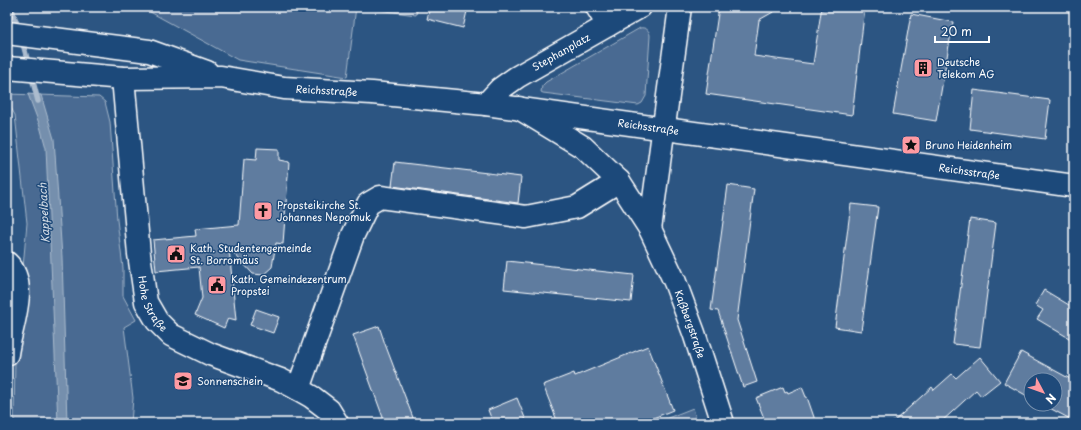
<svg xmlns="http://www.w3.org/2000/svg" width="1081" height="430" font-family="'Playpen Sans',sans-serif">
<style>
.green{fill:#486b92;stroke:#a4b5c8}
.water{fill:#748fad;stroke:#acbcce}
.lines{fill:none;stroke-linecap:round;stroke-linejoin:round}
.stream{stroke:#acbcce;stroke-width:5.5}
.building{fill:#5e7c9f;stroke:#fff}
.minor-casing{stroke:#fff;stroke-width:25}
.major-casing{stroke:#fff;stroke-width:25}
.minor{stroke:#1f4a7a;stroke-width:22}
.major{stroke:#1f4a7a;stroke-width:22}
.labels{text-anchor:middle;stroke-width:3;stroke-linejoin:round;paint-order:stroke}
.street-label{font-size:10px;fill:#fff;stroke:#1f4a7a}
.poi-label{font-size:10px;fill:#fff;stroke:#1f4a7a;text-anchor:start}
.water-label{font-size:11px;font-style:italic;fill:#d5dde6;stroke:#1f4a7a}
</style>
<rect width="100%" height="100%" fill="#2c5582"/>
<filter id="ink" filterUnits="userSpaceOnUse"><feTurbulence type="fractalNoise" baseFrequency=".025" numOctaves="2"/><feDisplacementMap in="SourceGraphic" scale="8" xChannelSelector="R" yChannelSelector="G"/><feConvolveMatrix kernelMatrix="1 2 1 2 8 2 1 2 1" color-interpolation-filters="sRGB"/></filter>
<g filter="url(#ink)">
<g class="green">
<path d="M 141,7 L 418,7 L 416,15 L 356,7 L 347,77 L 238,60 Z"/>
<path d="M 640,28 C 645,27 650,30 650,36 L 646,96 L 642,103 L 638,105 L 543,93 L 541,92 L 542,86 L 546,82 Z"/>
<path d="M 7,94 L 99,97 L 105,102 L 110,122 L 117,220 L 123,268 L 123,296 L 136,320 L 124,327 L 133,398 L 131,423 L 14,423 L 15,356 L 27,223 L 15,115 L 7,101 Z"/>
<path d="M 693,408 L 696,419 L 688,423 L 655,423 Z"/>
</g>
<path class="water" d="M 28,94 L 41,95 L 54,139 L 62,257 L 67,423 L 58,423 L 46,148 L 40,126 Z"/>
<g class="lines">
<g class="stream">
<path d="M 11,7 L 19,30"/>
<path d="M 22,40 L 29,66"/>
<path d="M 31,74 L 38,101"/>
</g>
</g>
<g class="building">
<path d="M 430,7 L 468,7 L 463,28 L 427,19 Z"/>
<path d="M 719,7 L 782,7 L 759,20 L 754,56 L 813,64 L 821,12 L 823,7 L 865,7 L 852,115 L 706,94 Z"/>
<path d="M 911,14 L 953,22 L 936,121 L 893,114 Z"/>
<path d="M 974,90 L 1050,100 L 1045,139 L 970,129 Z"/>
<path d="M 257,148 L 279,149 L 279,160 L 289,162 L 283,244 L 276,243 L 272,267 L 263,275 L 253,274 L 229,248 L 236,320 L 228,318 L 224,328 L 195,315 L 202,298 L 199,267 L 156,271 L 153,240 L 196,236 L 195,229 L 239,225 L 244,159 L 256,160 Z"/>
<path d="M 395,162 L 521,177 L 518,203 L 392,186 Z"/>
<path d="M 728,185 L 754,189 L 737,320 L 757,382 L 743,387 L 718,311 L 711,310 Z"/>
<path d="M 851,204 L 878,207 L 861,331 L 835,327 Z"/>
<path d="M 970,219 L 996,223 L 980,347 L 953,344 Z"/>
<path d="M 507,261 L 634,275 L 631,302 L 504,289 Z"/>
<path d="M 1044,290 L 1074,308 L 1074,341 L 1037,319 L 1043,310 L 1035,305 Z"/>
<path d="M 256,309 L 279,317 L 273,333 L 250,325 Z"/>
<path d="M 379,326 L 385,344 L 415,423 L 385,423 L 353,335 Z"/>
<path d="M 648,346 L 673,410 L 641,423 L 558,423 L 543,385 L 574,373 L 575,376 Z"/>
<path d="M 1021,352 L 1074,381 L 1074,421 L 1042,404 L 1055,404 L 1055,380 L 1031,380 L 1031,398 L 1004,383 Z"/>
<path d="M 980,357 L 1000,381 L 981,396 L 976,390 L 940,423 L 892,423 L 932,387 L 934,390 L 952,374 L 956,378 Z"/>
<path d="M 783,387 L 785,392 L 787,391 L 788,393 L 802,387 L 806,397 L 807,397 L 816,423 L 766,423 L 756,398 Z"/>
<path d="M 517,398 L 527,423 L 493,423 L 488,410 Z"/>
</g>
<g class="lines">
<g class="minor-casing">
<g id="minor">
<path d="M 597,7 L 608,25"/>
<path id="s1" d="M 123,78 L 139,254 L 146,302 L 157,321 L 171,335 L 210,354 L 281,380 L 298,389 L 312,397 L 329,410 L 337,423"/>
<path id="s2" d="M 486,104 L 500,89 L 517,77 L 640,7"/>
<path id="s3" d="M 519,108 L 583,147 L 619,181 L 650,229 L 675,282 L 694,333 L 723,423"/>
<path d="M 650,229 L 680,7"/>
<path d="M 7,263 C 30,284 10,328 7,354"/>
<path d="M 298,389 L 353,235 L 368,204 L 380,197 L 526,217 L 577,207 L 619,181"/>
</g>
</g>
<g class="major-casing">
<g id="major">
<path d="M 7,33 L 149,51 L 207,72"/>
<path id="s4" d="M 7,68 L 123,78 L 221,77 L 284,88 L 372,93 L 486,104 L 1074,186"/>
</g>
</g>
<use href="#minor" class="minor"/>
<use href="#major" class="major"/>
</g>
</g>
<defs>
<g id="building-square" transform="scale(1)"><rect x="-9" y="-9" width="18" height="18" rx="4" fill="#ff9aa2" stroke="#1f4a7a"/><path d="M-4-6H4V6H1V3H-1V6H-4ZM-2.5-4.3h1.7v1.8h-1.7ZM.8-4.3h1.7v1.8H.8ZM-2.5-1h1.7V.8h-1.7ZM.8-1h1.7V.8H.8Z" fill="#111"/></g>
<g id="sight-square" transform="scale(1)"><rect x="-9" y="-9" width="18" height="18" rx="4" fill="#ff9aa2" stroke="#1f4a7a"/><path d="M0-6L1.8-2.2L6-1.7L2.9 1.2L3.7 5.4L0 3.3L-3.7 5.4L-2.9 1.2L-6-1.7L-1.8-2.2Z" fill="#111"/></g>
<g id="church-square" transform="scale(1)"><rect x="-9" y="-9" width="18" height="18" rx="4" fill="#ff9aa2" stroke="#1f4a7a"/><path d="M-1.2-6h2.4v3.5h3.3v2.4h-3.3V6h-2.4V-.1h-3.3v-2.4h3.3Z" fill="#111"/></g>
<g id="civic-square" transform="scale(1)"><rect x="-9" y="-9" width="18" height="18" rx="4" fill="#ff9aa2" stroke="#1f4a7a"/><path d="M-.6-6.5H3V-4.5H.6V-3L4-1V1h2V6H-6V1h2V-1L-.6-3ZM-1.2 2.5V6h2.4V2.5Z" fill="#111"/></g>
<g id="school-square" transform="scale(1)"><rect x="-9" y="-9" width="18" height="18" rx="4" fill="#ff9aa2" stroke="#1f4a7a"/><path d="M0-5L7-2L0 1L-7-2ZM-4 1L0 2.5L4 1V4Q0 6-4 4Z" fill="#111"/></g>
</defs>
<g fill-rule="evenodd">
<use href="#building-square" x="923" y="68"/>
<use href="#sight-square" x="911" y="145"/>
<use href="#church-square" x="263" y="211"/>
<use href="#civic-square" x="176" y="254"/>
<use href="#civic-square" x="217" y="285"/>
<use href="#school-square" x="183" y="381"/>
</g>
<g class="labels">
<g class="street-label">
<text dy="4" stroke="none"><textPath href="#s2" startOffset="92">Stephanplatz</textPath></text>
<text dy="4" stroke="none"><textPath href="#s4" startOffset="321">Reichsstraße</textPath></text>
<text dy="4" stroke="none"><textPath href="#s4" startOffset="645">Reichsstraße</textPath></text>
<text dy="4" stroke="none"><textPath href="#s4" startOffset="969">Reichsstraße</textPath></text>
<text dy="4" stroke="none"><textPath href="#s1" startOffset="229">Hohe Straße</textPath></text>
<text dy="4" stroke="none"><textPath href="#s3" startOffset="285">Kaßbergstraße</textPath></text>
</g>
<g class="poi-label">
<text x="937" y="66">Deutsche<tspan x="937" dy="12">Telekom AG</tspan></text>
<text x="925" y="149">Bruno Heidenheim</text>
<text x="277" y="209">Propsteikirche St.<tspan x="277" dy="12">Johannes Nepomuk</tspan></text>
<text x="190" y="252">Kath. Studentengemeinde<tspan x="190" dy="12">St. Borromäus</tspan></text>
<text x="231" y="283">Kath. Gemeindezentrum<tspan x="231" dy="12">Propstei</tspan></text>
<text x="197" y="385">Sonnenschein</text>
</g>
<g class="water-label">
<text transform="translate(44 213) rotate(-93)" y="4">Kappelbach</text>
</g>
</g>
<rect width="1081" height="430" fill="none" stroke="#1f4a7a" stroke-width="24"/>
<rect x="12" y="12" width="1057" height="406" fill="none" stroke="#fff" stroke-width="1.5" filter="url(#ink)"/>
<g transform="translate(1043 392) rotate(131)"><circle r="19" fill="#1f4a7a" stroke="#7992af"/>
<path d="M0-3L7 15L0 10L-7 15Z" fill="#ff9aa2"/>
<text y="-6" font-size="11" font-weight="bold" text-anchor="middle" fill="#ffffff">N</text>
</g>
<path d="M935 36v6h54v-6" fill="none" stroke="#ffffff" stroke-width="2"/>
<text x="941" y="36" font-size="12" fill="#ffffff" stroke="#1f4a7a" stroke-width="3" paint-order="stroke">20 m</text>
</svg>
